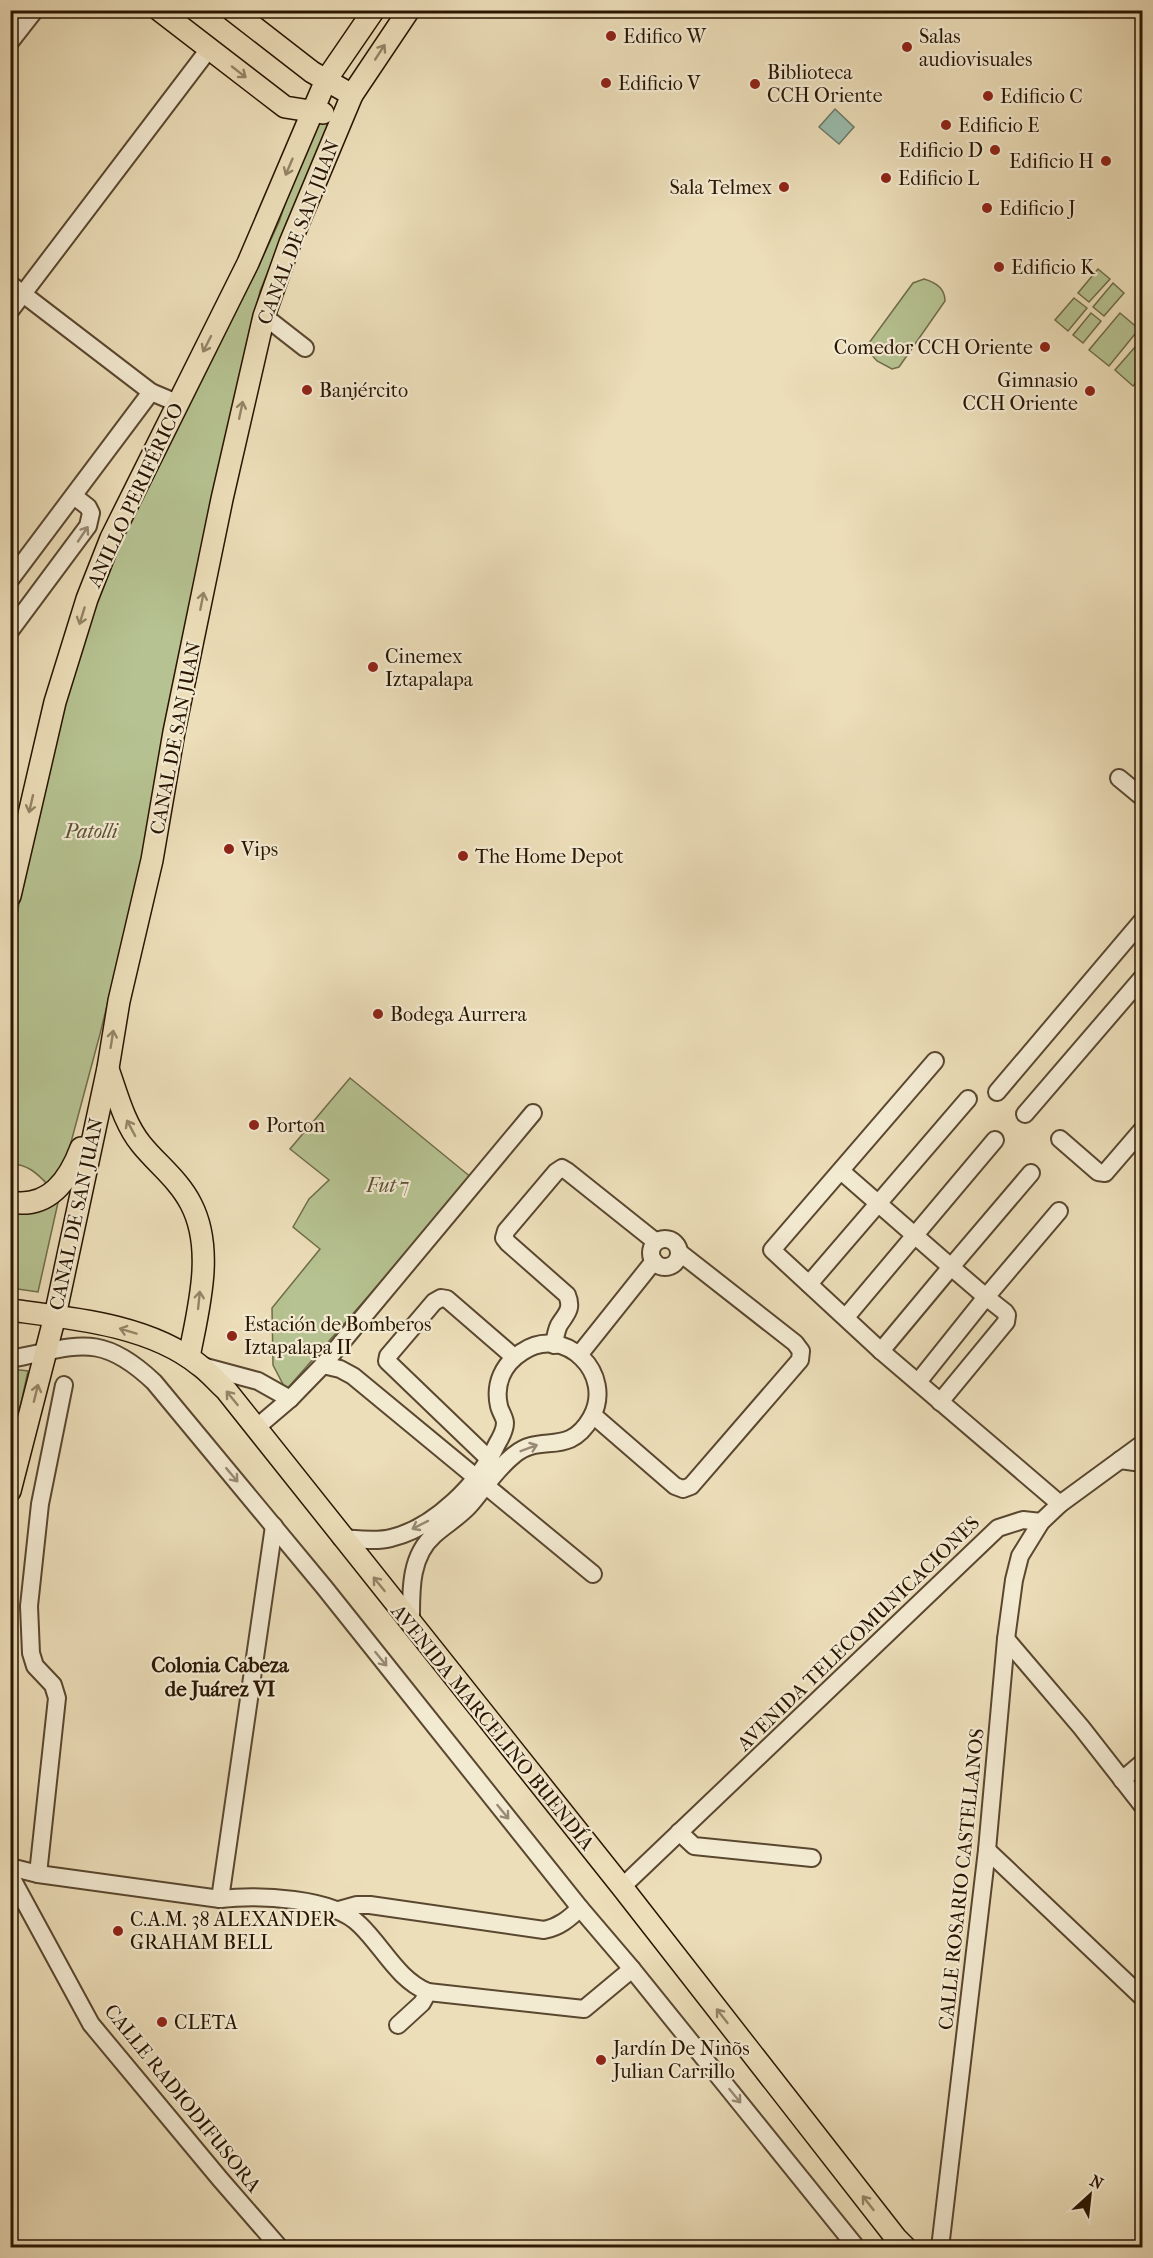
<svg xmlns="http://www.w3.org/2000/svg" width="1153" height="2258" font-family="'IM FELL French Canon',serif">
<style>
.green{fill:#b6c291;stroke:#706c49;stroke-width:1.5}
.water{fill:#99bcac;stroke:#6c7968;stroke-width:1.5}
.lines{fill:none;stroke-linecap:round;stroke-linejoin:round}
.minor-casing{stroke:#5a472f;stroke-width:20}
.major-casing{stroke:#291501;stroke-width:24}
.minor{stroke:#f3ead2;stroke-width:16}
.major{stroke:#ecdeb9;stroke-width:21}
.oneway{stroke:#948466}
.oneway2{stroke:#988a74}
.poi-dot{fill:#8f2418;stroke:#f3ead2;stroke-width:2}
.labels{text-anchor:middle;stroke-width:4.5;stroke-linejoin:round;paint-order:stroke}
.poi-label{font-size:20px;fill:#291501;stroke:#f3ead2;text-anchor:start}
.street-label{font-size:20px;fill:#291501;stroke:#f3ead2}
.park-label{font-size:20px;font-style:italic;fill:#5a5233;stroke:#f3ead2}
.neighbourhood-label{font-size:21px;font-weight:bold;fill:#291501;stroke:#f3ead2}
</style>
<rect width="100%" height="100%" fill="#ecdeb9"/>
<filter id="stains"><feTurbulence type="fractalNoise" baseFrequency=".00333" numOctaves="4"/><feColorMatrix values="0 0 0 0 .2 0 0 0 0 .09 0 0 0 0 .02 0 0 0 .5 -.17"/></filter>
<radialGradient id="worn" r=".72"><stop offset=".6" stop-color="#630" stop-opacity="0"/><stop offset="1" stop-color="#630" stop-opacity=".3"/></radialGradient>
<g class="green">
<path d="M 331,120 L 260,291 L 147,841 L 100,1034 L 70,1146 L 65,1162 L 48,1185 C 37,1173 27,1164 11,1164 L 11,954 L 24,872 L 61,708 L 109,564 L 224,327 L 254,276 L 279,222 L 299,163 L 314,130 L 321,121 Z"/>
<path d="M 1098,269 L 1110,279 L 1089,302 L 1078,293 Z"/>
<path d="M 924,279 C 935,282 945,288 945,301 L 899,367 L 892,369 L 877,361 L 869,352 L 869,343 L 913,283 Z"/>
<path d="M 1113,283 L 1124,293 L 1104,316 L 1093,307 Z"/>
<path d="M 1074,298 L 1087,308 L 1068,331 L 1055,320 Z"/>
<path d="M 1091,313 L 1101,321 L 1083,343 L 1073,335 Z"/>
<path d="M 1120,313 L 1139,329 L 1109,366 L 1089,350 Z"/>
<path d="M 1142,339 L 1142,376 L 1133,386 L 1115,370 Z"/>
<path d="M 350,1078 L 472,1178 L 286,1390 L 273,1365 L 272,1308 L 320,1249 L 293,1227 L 309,1199 L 329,1180 L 290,1149 Z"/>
<path d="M 59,1198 L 38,1292 L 11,1288 L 10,1209 Z"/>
<path d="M 11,1369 L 28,1371 L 11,1449 Z"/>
</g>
<path class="water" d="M 835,109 L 854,127 L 839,144 L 819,127 Z"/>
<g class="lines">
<g class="minor-casing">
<g id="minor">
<path d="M 10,42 L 35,10"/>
<path d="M 10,284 L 151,392 L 177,403"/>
<path d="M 10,311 L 209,49"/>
<path d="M 264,316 L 305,348"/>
<path d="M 10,580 L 151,392"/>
<path d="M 10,631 L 88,526 L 91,513 L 88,507 L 74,496"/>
<path d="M 1119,778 L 1142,797"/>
<path d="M 997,1092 L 1142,921"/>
<path d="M 1025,1114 L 1142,978"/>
<path d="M 1060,1139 L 1098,1172 L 1105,1173 L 1142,1130"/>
<path d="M 841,1171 L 951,1267 L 1031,1173"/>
<circle cx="665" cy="1253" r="14"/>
<path d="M 809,1284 L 968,1099"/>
<path d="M 846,1317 L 995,1140"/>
<path d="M 554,1345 C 555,1338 556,1331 559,1325 C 566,1314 573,1309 567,1295 L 508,1243 L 504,1238 L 506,1231 L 556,1172 L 562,1168 L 567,1171 L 656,1242"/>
<path d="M 881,1351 L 1060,1504"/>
<path d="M 579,1355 L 654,1261"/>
<path d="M 10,1359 C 76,1347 99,1330 154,1382 L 324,1587 L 580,1908 L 632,1969 L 857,2248"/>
<path d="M 323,1365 L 340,1369 L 353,1376 L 593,1574"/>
<path d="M 202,1366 L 258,1381 L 290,1399"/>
<path d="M 918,1382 L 986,1297 L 951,1267 L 881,1351 L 772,1250 L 935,1061"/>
<path d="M 940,1402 L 1006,1322 L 1007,1315 L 1005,1312 L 986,1297 L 1059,1211"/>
<path d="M 593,1415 L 675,1486 L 683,1489 L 691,1486 L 800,1360 L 801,1351 L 795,1343 L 679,1252"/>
<path d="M 256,1428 L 290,1399 L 323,1365 L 533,1113"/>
<path d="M 490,1460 L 387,1361 L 388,1356 L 434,1302 L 441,1298 L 447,1299 L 514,1357"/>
<path d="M 1120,1460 L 1142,1463"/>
<path d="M 341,1538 C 357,1539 376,1542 391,1538 C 434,1528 479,1483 497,1444 C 500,1439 505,1430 505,1423 C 505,1418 500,1411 499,1406 C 494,1384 503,1364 522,1352 C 564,1323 616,1374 591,1418 C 568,1458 541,1432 514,1455 C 496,1469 484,1489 469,1506 C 459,1517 445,1525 434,1535 C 409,1557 411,1593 411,1624"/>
<path d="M 1006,1639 L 1081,1727 L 1142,1805"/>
<path d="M 1122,1780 L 1142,1763"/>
<path d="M 679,1832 L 694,1846 L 812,1858"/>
<path d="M 987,1850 L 1142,1997"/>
<path d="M 10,1867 L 38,1874 L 220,1899 C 257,1895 333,1897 360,1925 C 383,1947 398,1980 428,1992 L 584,2009 L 632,1969"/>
<path d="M 38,1874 L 57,1698 L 53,1685 L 35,1666 L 31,1653 L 29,1606 L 40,1504 L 64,1385"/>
<path d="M 10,1875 L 91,2024 L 220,2179 L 280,2248"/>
<path d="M 622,1887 L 998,1528 L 1023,1520 L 1041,1522"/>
<path d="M 220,1899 L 274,1526"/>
<path d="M 339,1910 L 357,1905 L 370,1905 L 544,1930 C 559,1927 569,1919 580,1908"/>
<path d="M 398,2025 L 422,2003 L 428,1992"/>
<path d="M 940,2248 L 987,1850 L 1006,1639 L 1014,1580 L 1020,1556 L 1041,1522 L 1060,1504 L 1142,1444"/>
</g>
</g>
<g class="major-casing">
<g id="major">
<path d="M 159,10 L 285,107 L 323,113"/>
<path d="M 232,10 L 312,72 L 352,95"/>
<path d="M 10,896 L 55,702 L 87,599 L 111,538 L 248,263 L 326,80 L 374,10"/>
<path d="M 108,1069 C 117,1094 124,1123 141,1144 C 157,1164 179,1180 191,1204 C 215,1250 198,1310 189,1357"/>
<path d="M 10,1202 C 49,1209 69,1180 81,1148"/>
<path d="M 10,1310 C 71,1318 150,1325 199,1365 C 209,1372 217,1382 226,1390 L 622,1887 L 896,2238 L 906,2248"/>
<path d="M 10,1491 L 55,1316 L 108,1068 L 119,1001 L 152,860 L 174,732 L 222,499 L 264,316 L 290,243 L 352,95 L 409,10"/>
</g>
</g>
<use href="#minor" class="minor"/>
<use href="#major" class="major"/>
</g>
<defs><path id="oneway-shaft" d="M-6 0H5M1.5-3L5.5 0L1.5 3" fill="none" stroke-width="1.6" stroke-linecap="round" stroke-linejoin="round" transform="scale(1.5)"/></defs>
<g class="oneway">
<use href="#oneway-shaft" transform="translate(380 52) rotate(-57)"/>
<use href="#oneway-shaft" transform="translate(239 72) rotate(38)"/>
<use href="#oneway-shaft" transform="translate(289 167) rotate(113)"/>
<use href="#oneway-shaft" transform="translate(207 344) rotate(117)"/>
<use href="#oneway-shaft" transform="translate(241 410) rotate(-78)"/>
<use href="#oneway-shaft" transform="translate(202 601) rotate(-79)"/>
<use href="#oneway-shaft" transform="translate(82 616) rotate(107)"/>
<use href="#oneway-shaft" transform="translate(31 804) rotate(103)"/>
<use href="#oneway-shaft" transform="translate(112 1039) rotate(-81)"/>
<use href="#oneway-shaft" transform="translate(131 1128) rotate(-118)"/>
<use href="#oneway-shaft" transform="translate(199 1300) rotate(-84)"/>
<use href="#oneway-shaft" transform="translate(128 1331) rotate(-163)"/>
<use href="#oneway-shaft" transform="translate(36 1393) rotate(-76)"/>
<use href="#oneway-shaft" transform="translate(232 1398) rotate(-129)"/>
<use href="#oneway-shaft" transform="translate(379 1584) rotate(-129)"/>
<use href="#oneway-shaft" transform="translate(722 2016) rotate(-128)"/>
<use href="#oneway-shaft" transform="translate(868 2203) rotate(-128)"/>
</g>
<g class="oneway2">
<use href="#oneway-shaft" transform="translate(83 534) rotate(-56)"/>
<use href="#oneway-shaft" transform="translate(529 1448) rotate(-21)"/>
<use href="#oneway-shaft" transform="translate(232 1475) rotate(50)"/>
<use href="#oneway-shaft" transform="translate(420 1525) rotate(153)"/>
<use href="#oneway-shaft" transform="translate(381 1659) rotate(51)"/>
<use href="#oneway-shaft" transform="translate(503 1812) rotate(51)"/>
<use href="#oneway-shaft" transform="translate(735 2096) rotate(51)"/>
</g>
<g class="poi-dot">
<circle cx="611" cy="36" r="6"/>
<circle cx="907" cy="47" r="6"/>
<circle cx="606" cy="83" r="6"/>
<circle cx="755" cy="84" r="6"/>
<circle cx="988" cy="96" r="6"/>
<circle cx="946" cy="125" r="6"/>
<circle cx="995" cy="150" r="6"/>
<circle cx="1106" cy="161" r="6"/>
<circle cx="886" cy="178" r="6"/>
<circle cx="784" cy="187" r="6"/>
<circle cx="987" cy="208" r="6"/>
<circle cx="999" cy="267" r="6"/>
<circle cx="1045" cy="347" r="6"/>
<circle cx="307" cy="390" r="6"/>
<circle cx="1090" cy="391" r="6"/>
<circle cx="373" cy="667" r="6"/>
<circle cx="229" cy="849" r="6"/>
<circle cx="463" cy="856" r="6"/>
<circle cx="378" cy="1014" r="6"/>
<circle cx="254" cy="1125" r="6"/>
<circle cx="232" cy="1336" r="6"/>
<circle cx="118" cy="1931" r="6"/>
<circle cx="162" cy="2022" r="6"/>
<circle cx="601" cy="2060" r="6"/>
</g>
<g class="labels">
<g class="poi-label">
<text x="623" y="43">Edifico W</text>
<text x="919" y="43">Salas<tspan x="919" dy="23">audiovisuales</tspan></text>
<text x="767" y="79">Biblioteca<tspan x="767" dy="23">CCH Oriente</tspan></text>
<text x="618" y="90">Edificio V</text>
<text x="1000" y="103">Edificio C</text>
<text x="958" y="132">Edificio E</text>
<text x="983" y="157" text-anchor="end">Edificio D</text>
<text x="1094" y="168" text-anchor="end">Edificio H</text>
<text x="898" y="185">Edificio L</text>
<text x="772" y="194" text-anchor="end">Sala Telmex</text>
<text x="999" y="215">Edificio J</text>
<text x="1011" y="274">Edificio K</text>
<text x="1033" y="354" text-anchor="end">Comedor CCH Oriente</text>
<text x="1078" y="387" text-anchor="end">Gimnasio<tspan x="1078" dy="23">CCH Oriente</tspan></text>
<text x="319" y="397">Banjército</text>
<text x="385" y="663">Cinemex<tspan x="385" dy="23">Iztapalapa</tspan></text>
<text x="241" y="856">Vips</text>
<text x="475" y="863">The Home Depot</text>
<text x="390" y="1021">Bodega Aurrera</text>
<text x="266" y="1132">Porton</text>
<text x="244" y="1331">Estación de Bomberos<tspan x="244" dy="23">Iztapalapa II</tspan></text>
<text x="130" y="1926">C.A.M. 38 ALEXANDER<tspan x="130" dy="23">GRAHAM BELL</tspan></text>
<text x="174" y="2029">CLETA</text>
<text x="613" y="2055">Jardín De Ninõs<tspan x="613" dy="23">Julian Carrillo</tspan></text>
</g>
<g class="street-label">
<text transform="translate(298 232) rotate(-69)" y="7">CANAL DE SAN JUAN</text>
<text transform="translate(135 495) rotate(-65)" y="7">ANILLO PERIFÉRICO</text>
<text transform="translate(175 738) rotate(-79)" y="7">CANAL DE SAN JUAN</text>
<text transform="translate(76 1214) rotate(-78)" y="7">CANAL DE SAN JUAN</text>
<text transform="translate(858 1633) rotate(-44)" y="7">AVENIDA TELECOMUNICACIONES</text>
<text transform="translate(493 1727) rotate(51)" y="7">AVENIDA MARCELINO BUENDÍA</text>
<text transform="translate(961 1879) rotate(-84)" y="7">CALLE ROSARIO CASTELLANOS</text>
<text transform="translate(183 2098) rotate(51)" y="7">CALLE RADIODIFUSORA</text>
</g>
<g class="park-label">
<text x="91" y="838">Patolli</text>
<text x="388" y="1192">Fut 7</text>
</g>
<g class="neighbourhood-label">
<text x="220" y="1672">Colonia Cabeza<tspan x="220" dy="24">de Juárez VI</tspan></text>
</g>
</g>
<rect width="1153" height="2258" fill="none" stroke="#ecdeb9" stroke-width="36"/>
<rect x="12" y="12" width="1129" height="2234" fill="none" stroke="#291501" stroke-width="3"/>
<rect x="18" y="18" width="1117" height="2222" fill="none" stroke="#291501" stroke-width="1.5"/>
<g transform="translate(1090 2195) rotate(27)" stroke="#f3ead2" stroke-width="4.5" paint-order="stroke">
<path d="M0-4.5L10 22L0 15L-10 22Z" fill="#291501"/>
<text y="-9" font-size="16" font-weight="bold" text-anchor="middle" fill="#291501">N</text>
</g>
<rect width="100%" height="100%" filter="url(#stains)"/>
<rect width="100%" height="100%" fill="url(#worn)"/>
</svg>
